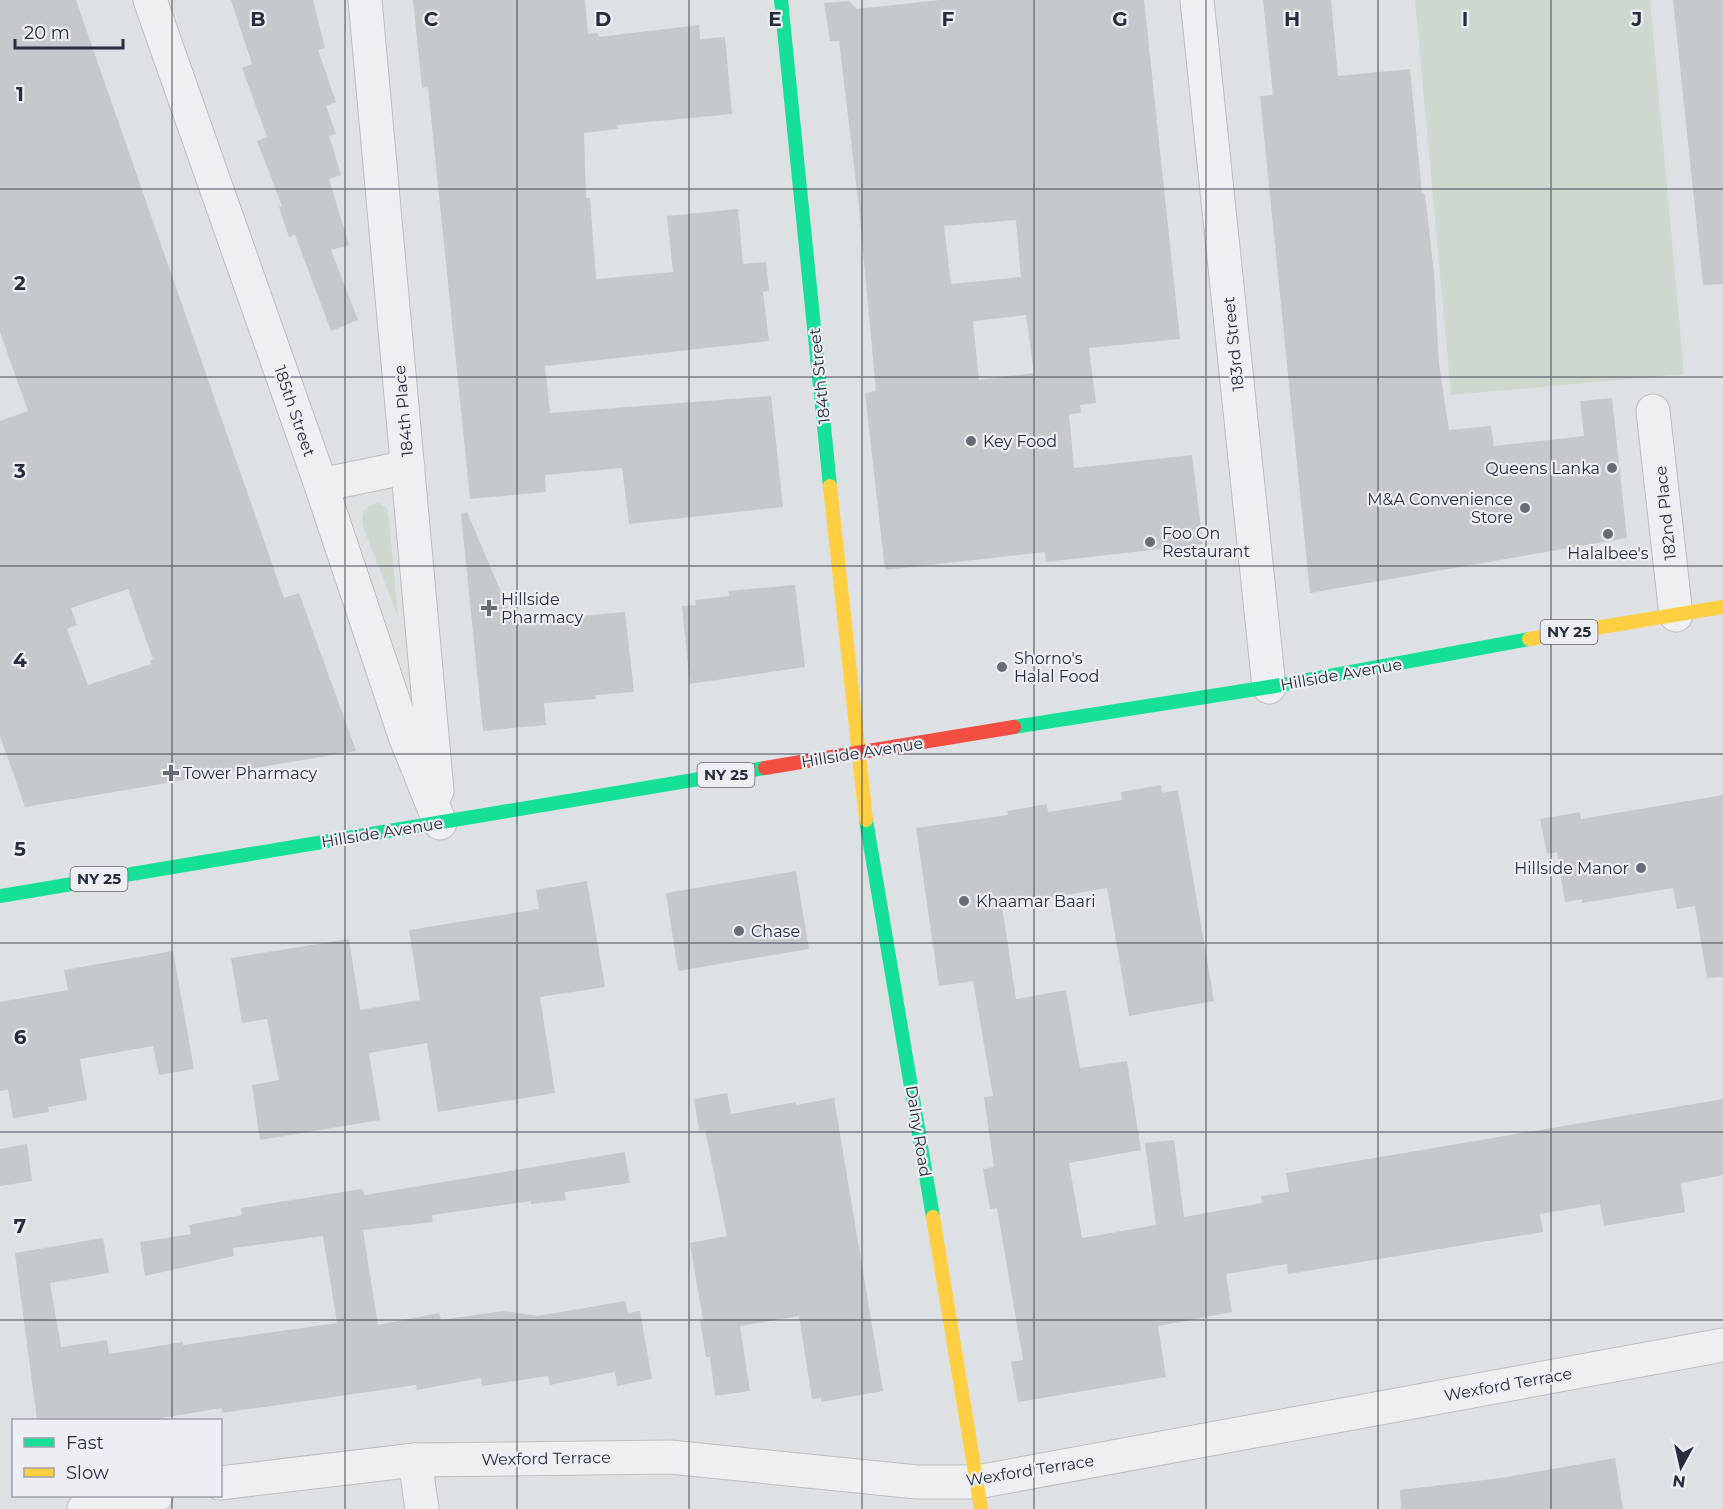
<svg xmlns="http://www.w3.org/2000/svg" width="1723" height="1509" font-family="Montserrat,sans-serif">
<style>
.green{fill:#ced8cf}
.building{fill:#c6c9cc;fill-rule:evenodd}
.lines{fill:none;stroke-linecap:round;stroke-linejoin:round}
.street-casing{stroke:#bbbec1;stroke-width:35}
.street{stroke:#eeeff1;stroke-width:33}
.fast{stroke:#16e098;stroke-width:14}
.slow{stroke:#ffcf43;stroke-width:14}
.jam{stroke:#f24e42;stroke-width:14}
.grid{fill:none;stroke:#272d3c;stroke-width:1.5;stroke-opacity:0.55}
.poi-dot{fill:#676c77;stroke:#eceef4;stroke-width:2}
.labels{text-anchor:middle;stroke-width:4.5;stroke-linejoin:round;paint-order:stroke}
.shield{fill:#eceef4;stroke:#626773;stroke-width:1.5}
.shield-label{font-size:15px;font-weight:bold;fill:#272d3c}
.street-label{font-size:16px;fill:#272d3c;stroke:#eceef4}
.poi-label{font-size:16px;fill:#272d3c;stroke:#eceef4;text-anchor:start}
.grid-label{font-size:20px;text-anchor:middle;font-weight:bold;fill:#272d3c;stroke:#eceef4;stroke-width:4.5;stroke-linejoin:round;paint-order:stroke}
</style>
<rect width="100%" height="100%" fill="#dee1e4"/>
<g class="green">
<path d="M 1415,0 L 1650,0 L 1684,374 L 1451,395 Z"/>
<path d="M 378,503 L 387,508 L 389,518 L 398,617 L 363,526 C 361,513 364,506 378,503 Z"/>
</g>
<g class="building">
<path d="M 0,0 L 76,0 L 284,598 L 299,593 L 356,751 L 25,807 L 0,736 L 0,421 L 28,411 L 0,332 ZM 128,589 L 153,659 L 150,661 L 151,664 L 88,685 L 67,629 L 77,625 L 71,608 Z"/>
<path d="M 231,0 L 313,0 L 325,48 L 318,50 L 336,102 L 326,106 L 336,134 L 329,136 L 341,175 L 329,179 L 349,245 L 331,250 L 358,320 L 331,331 L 295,235 L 289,237 L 279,207 L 282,206 L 257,141 L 267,137 L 242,68 L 252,64 Z"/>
<path d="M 413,0 L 585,0 L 588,34 L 598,33 L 599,37 L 699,25 L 700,39 L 725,37 L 732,114 L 617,125 L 618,129 L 584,133 L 586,198 L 590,198 L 596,279 L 673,272 L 667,216 L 738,209 L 743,264 L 766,262 L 769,291 L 763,292 L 769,341 L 545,366 L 550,413 L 771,396 L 783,507 L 629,524 L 622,468 L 545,475 L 546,492 L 470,499 L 428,87 L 422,88 Z"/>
<path d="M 940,0 L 1144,0 L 1180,339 L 1089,348 L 1096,403 L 1080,405 L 1081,413 L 1069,414 L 1074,468 L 1192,455 L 1203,544 L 1046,562 L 1045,552 L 885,570 L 865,393 L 876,391 L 859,208 L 839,41 L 830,41 L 824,3 L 849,1 L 857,9 ZM 1016,220 L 1021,277 L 951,284 L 944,226 ZM 1026,315 L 1034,373 L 979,380 L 973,321 Z"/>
<path d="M 1263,0 L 1331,0 L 1338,76 L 1410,69 L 1422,193 L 1425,194 L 1434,273 L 1439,364 L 1449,430 L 1491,426 L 1494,446 L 1584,436 L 1580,401 L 1612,398 L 1627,538 L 1310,593 L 1260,96 L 1273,95 Z"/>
<path d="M 1673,0 L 1723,0 L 1723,284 L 1703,285 Z"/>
<path d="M 467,512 L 514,622 L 625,612 L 634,692 L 595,695 L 596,699 L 544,703 L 546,725 L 483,731 L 461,514 Z"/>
<path d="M 795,585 L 805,667 L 690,684 L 682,606 L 696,605 L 695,600 L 729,596 L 728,591 Z"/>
<path d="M 1161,785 L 1162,793 L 1178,790 L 1214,1001 L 1129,1016 L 1107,888 L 1002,906 L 1016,999 L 1066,990 L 1080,1068 L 1127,1061 L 1141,1150 L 1069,1163 L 1082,1238 L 1156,1225 L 1145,1143 L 1174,1140 L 1184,1217 L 1262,1203 L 1261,1196 L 1289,1192 L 1286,1173 L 1723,1099 L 1723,1175 L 1681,1183 L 1685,1212 L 1604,1226 L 1600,1204 L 1540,1214 L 1543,1232 L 1288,1274 L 1287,1264 L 1226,1274 L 1232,1312 L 1158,1326 L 1166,1377 L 1018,1402 L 1011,1362 L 1023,1360 L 997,1208 L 990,1209 L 983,1169 L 994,1167 L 984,1097 L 993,1096 L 973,981 L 939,986 L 916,828 L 1008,815 L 1007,811 L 1047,804 L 1048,812 L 1122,800 L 1121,792 Z"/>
<path d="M 1723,795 L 1723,977 L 1707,978 L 1695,906 L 1677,909 L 1673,888 L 1582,903 L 1582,899 L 1565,902 L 1557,852 L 1547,854 L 1540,819 L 1580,812 L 1581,819 Z"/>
<path d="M 796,871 L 809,949 L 678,971 L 666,893 Z"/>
<path d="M 587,881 L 605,987 L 540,997 L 555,1093 L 438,1112 L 427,1043 L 369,1053 L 380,1120 L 260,1140 L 252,1085 L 279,1080 L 267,1019 L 242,1023 L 231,958 L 349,939 L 360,1010 L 420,1000 L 409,930 L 539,909 L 536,890 Z"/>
<path d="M 173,951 L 194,1069 L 159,1075 L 153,1046 L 80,1059 L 87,1100 L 48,1107 L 49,1112 L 13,1118 L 8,1090 L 0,1091 L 0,1002 L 68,990 L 64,970 Z"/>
<path d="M 727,1093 L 731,1114 L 796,1102 L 796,1105 L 834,1098 L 883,1391 L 821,1402 L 821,1398 L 812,1399 L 799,1316 L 740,1326 L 750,1391 L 715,1396 L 710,1357 L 706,1357 L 700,1320 L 703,1320 L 690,1243 L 727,1236 L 705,1130 L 699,1131 L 694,1099 Z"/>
<path d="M 27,1144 L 32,1181 L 0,1186 L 0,1149 Z"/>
<path d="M 625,1152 L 630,1183 L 565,1192 L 566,1200 L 531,1204 L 531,1201 L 432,1215 L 433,1222 L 363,1230 L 378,1325 L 439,1313 L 441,1320 L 502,1311 L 538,1316 L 625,1301 L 628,1313 L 640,1311 L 652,1379 L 617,1386 L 615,1372 L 550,1385 L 548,1376 L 482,1386 L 481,1378 L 417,1390 L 416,1385 L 222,1413 L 222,1408 L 149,1420 L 37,1420 L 15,1253 L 103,1238 L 109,1273 L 50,1283 L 61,1347 L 107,1340 L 109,1354 L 183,1342 L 183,1345 L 337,1323 L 323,1236 L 233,1248 L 234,1256 L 145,1276 L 140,1242 L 191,1234 L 189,1225 L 242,1215 L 241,1208 L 362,1189 L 365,1195 Z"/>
<path d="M 1615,1458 L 1623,1509 L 1401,1509 L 1400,1490 L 1501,1478 Z"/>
</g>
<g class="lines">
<g class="street-casing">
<g id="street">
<path d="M 150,0 L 321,485 L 405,736 L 440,823"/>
<path d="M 365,0 L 437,791"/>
<path d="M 1197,0 L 1269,687"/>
<path d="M 1653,411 L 1676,615"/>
<path d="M 321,485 L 408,467"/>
<path d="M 415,1460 L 422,1509"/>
<path d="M 220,1483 L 415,1460 L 670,1457 L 917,1482 L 977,1482 L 1723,1345"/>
<path d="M 84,1509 L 156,1496"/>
</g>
</g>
<use href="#street" class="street"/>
<g class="fast">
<path d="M 781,0 L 830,486"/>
<path d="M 1014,727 L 1269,687 L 1529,639"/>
<path d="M 866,820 L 933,1217"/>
<path d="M 0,896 L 765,768"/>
</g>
<g class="slow">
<path d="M 830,486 L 866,820"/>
<path d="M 1529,639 L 1723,607"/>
<path d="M 933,1217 L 981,1509"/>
</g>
<path class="jam" d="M 765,768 L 1014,727"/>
</g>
<path class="grid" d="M 172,0 L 172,1420M 345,0 L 345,1509M 517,0 L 517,1509M 689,0 L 689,1509M 862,0 L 862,1509M 1034,0 L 1034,1509M 1206,0 L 1206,1509M 1378,0 L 1378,1509M 1551,0 L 1551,1509M 0,189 L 1723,189M 0,377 L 1723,377M 0,566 L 1723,566M 0,754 L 1723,754M 0,943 L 1723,943M 0,1132 L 1723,1132M 0,1320 L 1723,1320M 172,1496 L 172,1509"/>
<g class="poi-dot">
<circle cx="971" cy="441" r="6"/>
<circle cx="1612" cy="468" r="6"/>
<circle cx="1525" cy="508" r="6"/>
<circle cx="1608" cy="534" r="6"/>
<circle cx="1150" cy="542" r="6"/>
<path d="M486 599h6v6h6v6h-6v6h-6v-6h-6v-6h6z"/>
<circle cx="1002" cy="667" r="6"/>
<path d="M168 764h6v6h6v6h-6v6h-6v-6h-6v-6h6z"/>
<circle cx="1641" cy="868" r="6"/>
<circle cx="964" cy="901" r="6"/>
<circle cx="739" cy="931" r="6"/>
</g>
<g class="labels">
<g class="shield">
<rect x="1540.5" y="620" width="57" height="24" rx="4.5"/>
<rect x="697.5" y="763" width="57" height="24" rx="4.5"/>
<rect x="70.5" y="867" width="57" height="24" rx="4.5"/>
</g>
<g class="shield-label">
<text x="1569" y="637">NY 25</text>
<text x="726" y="780">NY 25</text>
<text x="99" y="884">NY 25</text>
</g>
<g class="street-label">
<text transform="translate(1233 344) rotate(-96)" y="6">183rd Street</text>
<text transform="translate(819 376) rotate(-96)" y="6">184th Street</text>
<text transform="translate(295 411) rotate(71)" y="6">185th Street</text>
<text transform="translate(403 411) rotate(-95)" y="6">184th Place</text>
<text transform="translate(1665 513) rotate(-96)" y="6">182nd Place</text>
<text transform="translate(1341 674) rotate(-10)" y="6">Hillside Avenue</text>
<text transform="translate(862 752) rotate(-9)" y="6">Hillside Avenue</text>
<text transform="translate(382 832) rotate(-9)" y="6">Hillside Avenue</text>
<text transform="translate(919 1131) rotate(81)" y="6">Dalny Road</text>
<text transform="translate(1508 1384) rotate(-10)" y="6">Wexford Terrace</text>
<text transform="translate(546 1458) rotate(-1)" y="6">Wexford Terrace</text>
<text transform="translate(1030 1470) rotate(-9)" y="6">Wexford Terrace</text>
</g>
<g class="poi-label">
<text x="983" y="447">Key Food</text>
<text x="1600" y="474" text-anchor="end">Queens Lanka</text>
<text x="1513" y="505" text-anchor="end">M&amp;A Convenience<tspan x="1513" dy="18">Store</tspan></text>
<text x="1162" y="539">Foo On<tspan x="1162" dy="18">Restaurant</tspan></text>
<text x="1608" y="559" text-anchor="middle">Halalbee's</text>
<text x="501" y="605">Hillside<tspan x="501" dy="18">Pharmacy</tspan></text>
<text x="1014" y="664">Shorno's<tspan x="1014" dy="18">Halal Food</tspan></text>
<text x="183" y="779">Tower Pharmacy</text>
<text x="1629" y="874" text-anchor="end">Hillside Manor</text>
<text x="976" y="907">Khaamar Baari</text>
<text x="751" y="937">Chase</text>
</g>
</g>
<g class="grid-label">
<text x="258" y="26">B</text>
<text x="431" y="26">C</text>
<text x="603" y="26">D</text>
<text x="775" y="26">E</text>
<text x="948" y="26">F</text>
<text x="1120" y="26">G</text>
<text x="1292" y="26">H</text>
<text x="1465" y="26">I</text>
<text x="1637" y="26">J</text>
<text x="20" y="101">1</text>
<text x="20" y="290">2</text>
<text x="20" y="478">3</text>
<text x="20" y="667">4</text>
<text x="20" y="856">5</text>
<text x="20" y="1044">6</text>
<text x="20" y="1233">7</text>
</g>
<rect x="12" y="1419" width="210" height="78" fill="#eceef4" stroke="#9da1aa" stroke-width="1.5"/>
<rect x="24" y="1438" width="30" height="9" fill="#16e098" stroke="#9da1aa" stroke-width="1.5"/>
<text x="66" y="1449" font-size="18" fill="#272d3c">Fast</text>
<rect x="24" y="1468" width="30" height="9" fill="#ffcf43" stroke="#9da1aa" stroke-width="1.5"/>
<text x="66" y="1479" font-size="18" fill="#272d3c">Slow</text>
<g transform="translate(1681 1467) rotate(188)" stroke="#eceef4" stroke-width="4.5" paint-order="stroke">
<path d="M0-4.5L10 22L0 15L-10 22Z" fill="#272d3c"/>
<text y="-9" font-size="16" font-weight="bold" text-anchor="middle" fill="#272d3c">N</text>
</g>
<path d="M15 39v9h108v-9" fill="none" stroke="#272d3c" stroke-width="3"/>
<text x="24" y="39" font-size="18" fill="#272d3c" stroke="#eceef4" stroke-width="4.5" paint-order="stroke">20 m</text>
</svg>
